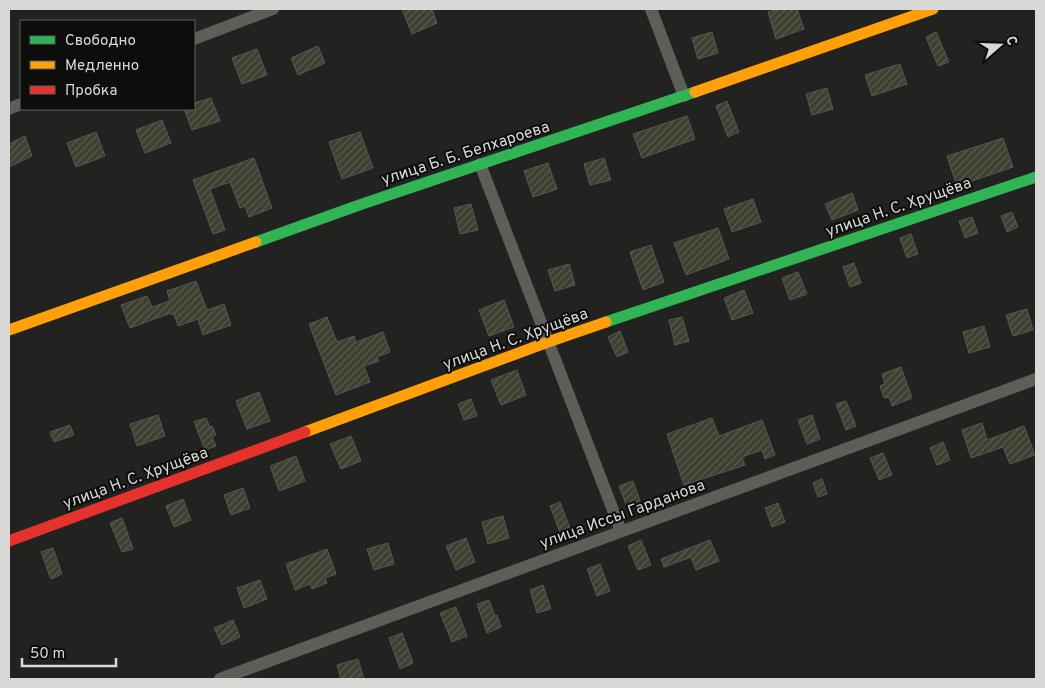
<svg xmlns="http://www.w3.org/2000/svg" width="1045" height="688" font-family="Overpass,sans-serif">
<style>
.building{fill:url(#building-hatch);stroke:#565755}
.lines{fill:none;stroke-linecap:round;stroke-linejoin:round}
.street{stroke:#5c5f57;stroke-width:12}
.fast{stroke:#30b455;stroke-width:11}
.slow{stroke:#ff9f0a;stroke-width:11}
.jam{stroke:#e5322d;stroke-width:11}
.labels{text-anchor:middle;stroke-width:4;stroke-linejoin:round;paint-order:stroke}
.street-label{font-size:16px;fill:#d8d9d6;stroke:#0d0d0b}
</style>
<defs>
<pattern id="building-hatch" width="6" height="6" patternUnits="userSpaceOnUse" patternTransform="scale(1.25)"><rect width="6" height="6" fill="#3b4030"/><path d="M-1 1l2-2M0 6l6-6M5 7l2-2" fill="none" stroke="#575b4d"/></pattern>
</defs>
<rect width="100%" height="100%" fill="#222321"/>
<g class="building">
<path d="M 402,9 L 432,9 L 437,23 L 412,34 Z"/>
<path d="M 778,9 L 797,9 L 804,29 L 776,39 L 768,12 Z"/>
<path d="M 712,32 L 718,53 L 698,59 L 692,38 Z"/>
<path d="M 936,32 L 949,62 L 938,66 L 926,37 Z"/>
<path d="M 318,46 L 325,63 L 298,75 L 291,58 Z"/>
<path d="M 257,49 L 267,75 L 242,84 L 232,58 Z"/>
<path d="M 900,64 L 907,84 L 872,96 L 865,75 Z"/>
<path d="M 827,88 L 833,109 L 812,115 L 806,94 Z"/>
<path d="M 211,98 L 220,121 L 192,130 L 184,109 L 194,109 L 194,103 Z"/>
<path d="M 727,101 L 739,132 L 728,137 L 716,106 Z"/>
<path d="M 687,116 L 695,139 L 642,158 L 633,134 Z"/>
<path d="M 162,120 L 171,143 L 145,153 L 136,130 Z"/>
<path d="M 96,132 L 105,156 L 76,167 L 67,143 Z"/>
<path d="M 360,132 L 373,168 L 342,179 L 329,142 Z"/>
<path d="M 25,136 L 32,156 L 9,167 L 9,144 Z"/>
<path d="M 1003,138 L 1013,167 L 957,186 L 947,156 Z"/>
<path d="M 254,158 L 272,208 L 249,217 L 245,206 L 240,208 L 230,182 L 210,189 L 225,230 L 213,234 L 193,180 Z"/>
<path d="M 604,158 L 611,180 L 590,185 L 584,164 Z"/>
<path d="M 548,163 L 557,189 L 533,197 L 524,171 Z"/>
<path d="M 852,193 L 858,210 L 832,220 L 825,204 Z"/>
<path d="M 753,199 L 761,222 L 732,232 L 724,209 Z"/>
<path d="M 471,204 L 478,230 L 460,234 L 454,208 Z"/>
<path d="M 1012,212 L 1018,227 L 1007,232 L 1001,216 Z"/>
<path d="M 972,217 L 978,233 L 965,238 L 959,221 Z"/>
<path d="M 718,228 L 729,259 L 686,275 L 674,243 Z"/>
<path d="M 911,234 L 918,254 L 907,258 L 900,238 Z"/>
<path d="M 651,245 L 664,282 L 643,290 L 630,252 Z"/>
<path d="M 854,263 L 861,283 L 850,287 L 843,267 Z"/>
<path d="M 569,264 L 575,285 L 555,291 L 548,270 Z"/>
<path d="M 798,272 L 807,294 L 790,300 L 782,278 Z"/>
<path d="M 196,281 L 207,310 L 224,304 L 231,325 L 203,335 L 198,319 L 178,326 L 174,314 L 172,315 L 171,313 L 130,328 L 121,305 L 147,296 L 152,307 L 170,301 L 167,291 Z"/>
<path d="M 744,290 L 753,313 L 732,320 L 724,298 Z"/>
<path d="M 504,300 L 514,327 L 489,336 L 479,310 Z"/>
<path d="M 1027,309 L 1033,330 L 1013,336 L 1006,315 Z"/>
<path d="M 327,317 L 337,342 L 354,336 L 356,342 L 383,332 L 390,352 L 377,357 L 379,361 L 364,366 L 370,382 L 336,395 L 309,324 Z"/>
<path d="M 682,317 L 689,341 L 675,345 L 669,320 Z"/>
<path d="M 984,326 L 990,347 L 969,353 L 963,332 Z"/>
<path d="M 620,331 L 628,352 L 617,357 L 608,337 Z"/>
<path d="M 901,367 L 912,398 L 892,406 L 889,397 L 884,398 L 880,386 L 885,384 L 882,374 Z"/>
<path d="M 517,370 L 526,395 L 501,405 L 491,380 Z"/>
<path d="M 259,392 L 270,421 L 247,429 L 236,401 Z"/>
<path d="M 471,399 L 477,416 L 464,420 L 458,404 Z"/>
<path d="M 846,401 L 856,426 L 846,430 L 836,404 Z"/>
<path d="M 158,415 L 165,436 L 137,446 L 130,424 Z"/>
<path d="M 812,415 L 820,439 L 807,444 L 798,420 Z"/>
<path d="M 206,418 L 210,427 L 212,426 L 216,435 L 212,437 L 216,446 L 205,450 L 194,422 Z"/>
<path d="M 712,418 L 719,436 L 762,420 L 775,455 L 765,459 L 762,450 L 742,457 L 745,465 L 684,485 L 667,434 Z"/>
<path d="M 982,423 L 987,440 L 1024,426 L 1035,455 L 1010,464 L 1003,447 L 971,458 L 962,430 Z"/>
<path d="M 70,425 L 74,435 L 54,442 L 50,432 Z"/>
<path d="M 351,436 L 361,461 L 341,469 L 330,444 Z"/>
<path d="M 943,442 L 950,460 L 937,465 L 930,448 Z"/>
<path d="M 883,453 L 892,475 L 879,480 L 870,458 Z"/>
<path d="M 296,456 L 305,481 L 279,491 L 270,466 Z"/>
<path d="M 822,479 L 827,494 L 818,497 L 813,483 Z"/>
<path d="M 633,481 L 640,501 L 627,507 L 619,486 Z"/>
<path d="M 243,488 L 250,508 L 231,515 L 224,495 Z"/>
<path d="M 183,499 L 191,520 L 174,527 L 166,506 Z"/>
<path d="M 560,502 L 571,531 L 561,535 L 550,506 Z"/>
<path d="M 778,503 L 785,522 L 772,527 L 765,508 Z"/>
<path d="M 503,516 L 509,538 L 488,544 L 482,522 Z"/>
<path d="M 122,518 L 133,549 L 122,552 L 110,523 Z"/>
<path d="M 466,538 L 475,562 L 456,570 L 446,546 Z"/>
<path d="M 641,540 L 651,565 L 638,570 L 628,546 Z"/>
<path d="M 710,540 L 719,561 L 696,570 L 691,557 L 664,567 L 661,559 Z"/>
<path d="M 388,543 L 394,564 L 374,570 L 367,549 Z"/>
<path d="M 53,548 L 62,574 L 51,579 L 41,552 Z"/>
<path d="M 327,549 L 336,574 L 325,578 L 327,583 L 312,589 L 310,584 L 295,590 L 286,564 Z"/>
<path d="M 600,564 L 610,591 L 597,596 L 587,569 Z"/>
<path d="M 260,580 L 267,599 L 244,608 L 237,588 Z"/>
<path d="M 543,585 L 551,609 L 537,613 L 530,590 Z"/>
<path d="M 489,600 L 495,616 L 497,615 L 501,627 L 487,633 L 477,604 Z"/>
<path d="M 456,607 L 467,636 L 452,642 L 440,613 Z"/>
<path d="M 233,620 L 240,637 L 222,645 L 214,628 Z"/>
<path d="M 402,633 L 413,663 L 400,669 L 389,638 Z"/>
<path d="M 358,659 L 364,679 L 341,679 L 337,665 Z"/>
</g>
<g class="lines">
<g class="street">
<path d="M 651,9 L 684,96"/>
<path d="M 194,39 L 273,9"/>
<path d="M 9,109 L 21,104"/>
<path d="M 480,164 L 621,531"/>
<path d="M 220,679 L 1036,379"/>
</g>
<g class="fast">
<path d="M 256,242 L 365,203 L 695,92"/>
<path d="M 606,322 L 1036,177"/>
</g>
<g class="slow">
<path d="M 695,92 L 933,9"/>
<path d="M 9,330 L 256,242"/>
<path d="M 305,432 L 548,342 L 606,322"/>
</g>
<path class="jam" d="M 9,541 L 305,432"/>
</g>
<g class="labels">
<g class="street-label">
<text transform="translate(465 152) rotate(-18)" y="6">улица Б. Б. Белхароева</text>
<text transform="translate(898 206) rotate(-19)" y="6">улица Н. С. Хрущёва</text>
<text transform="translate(515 338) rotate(-20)" y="6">улица Н. С. Хрущёва</text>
<text transform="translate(135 477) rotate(-20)" y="6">улица Н. С. Хрущёва</text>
<text transform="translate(622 513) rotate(-20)" y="6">улица Иссы Гарданова</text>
</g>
</g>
<rect width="1045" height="688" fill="none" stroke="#d8d9d6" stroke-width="20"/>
<rect x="20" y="20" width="175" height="90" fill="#0d0d0b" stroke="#5e5f5c"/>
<rect x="30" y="36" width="25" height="8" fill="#30b455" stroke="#5e5f5c"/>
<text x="65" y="45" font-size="15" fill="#d8d9d6">Свободно</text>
<rect x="30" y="61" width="25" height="8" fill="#ff9f0a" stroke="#5e5f5c"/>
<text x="65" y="70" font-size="15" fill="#d8d9d6">Медленно</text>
<rect x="30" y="86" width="25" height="8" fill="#e5322d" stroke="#5e5f5c"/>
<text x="65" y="95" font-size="15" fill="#d8d9d6">Пробка</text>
<g transform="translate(1000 45) rotate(70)" stroke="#0d0d0b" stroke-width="4" paint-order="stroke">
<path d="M0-4L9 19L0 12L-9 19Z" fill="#d8d9d6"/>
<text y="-8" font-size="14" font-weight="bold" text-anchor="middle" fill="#d8d9d6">С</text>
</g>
<path d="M22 658v8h94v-8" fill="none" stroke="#d8d9d6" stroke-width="2.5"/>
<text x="30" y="658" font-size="15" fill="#d8d9d6" stroke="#0d0d0b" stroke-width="4" paint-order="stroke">50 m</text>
</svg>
